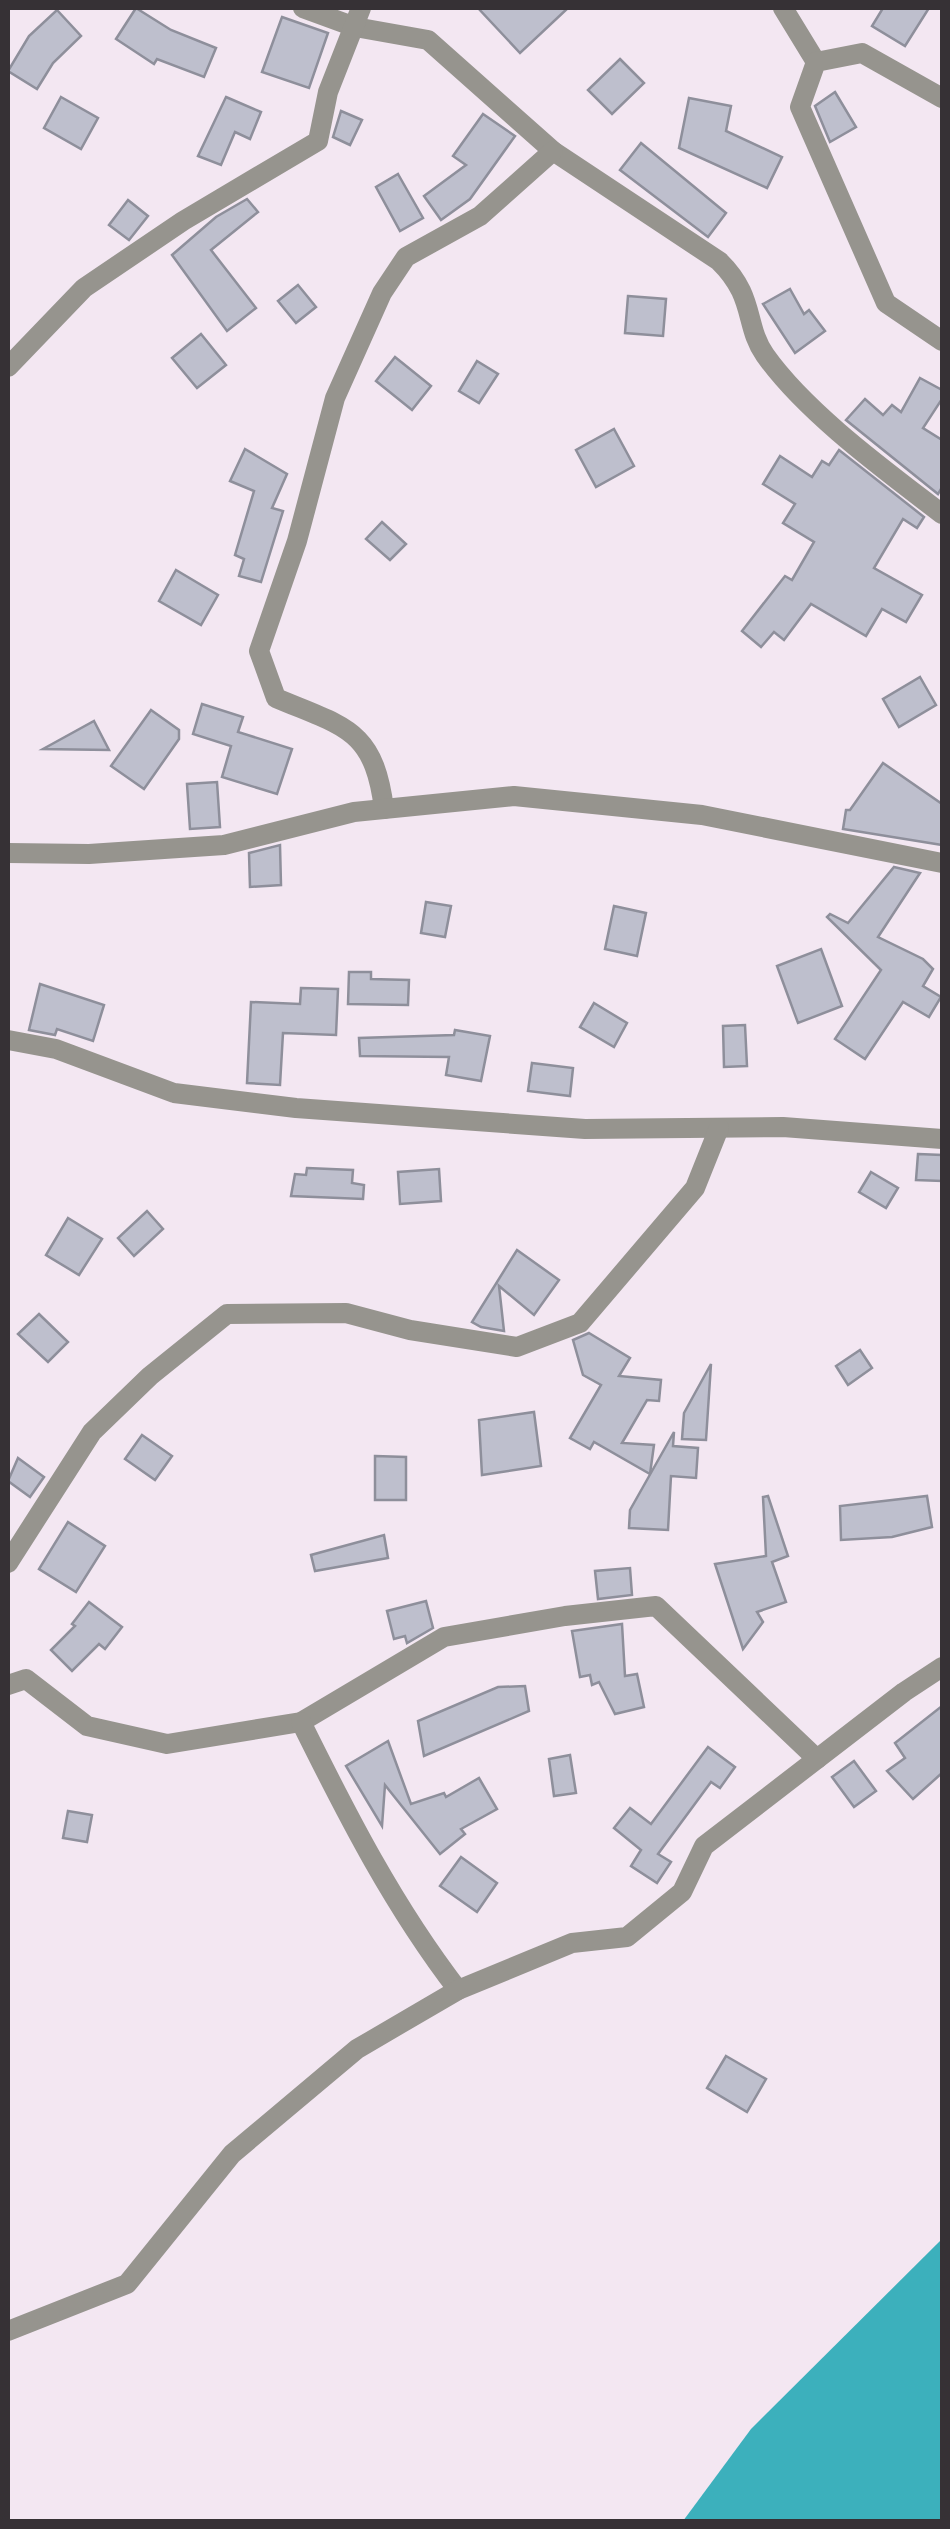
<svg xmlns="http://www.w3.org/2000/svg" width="950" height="2529" font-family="'Alegreya Sans',sans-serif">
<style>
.water{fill:#3cb0bc}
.building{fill:#bebfcd;stroke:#8e8f9b;stroke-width:2.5}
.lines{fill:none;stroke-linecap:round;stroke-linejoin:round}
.street{stroke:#96948e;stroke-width:20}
</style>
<rect width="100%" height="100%" fill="#f3e7f2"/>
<path class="water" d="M 942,2239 L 942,2521 L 683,2521 L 751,2429 Z"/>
<g class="building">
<path d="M 136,8 L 171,30 L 216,48 L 204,77 L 157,59 L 154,64 L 116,39 Z"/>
<path d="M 478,8 L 568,8 L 520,53 Z"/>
<path d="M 883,8 L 929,8 L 905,46 L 872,26 Z"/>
<path d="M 57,10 L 81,36 L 53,63 L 37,89 L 8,71 L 29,36 Z"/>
<path d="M 282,17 L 328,33 L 309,88 L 262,72 Z"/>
<path d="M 620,59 L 644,83 L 612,114 L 588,90 Z"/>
<path d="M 835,92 L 856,127 L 830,142 L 815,106 Z"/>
<path d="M 61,97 L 98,118 L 81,149 L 44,128 Z"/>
<path d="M 226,97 L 261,112 L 250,139 L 235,132 L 221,165 L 198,156 Z"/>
<path d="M 689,98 L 731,106 L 726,131 L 782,157 L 767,188 L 679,148 Z"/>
<path d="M 341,111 L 362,120 L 350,145 L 333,137 Z"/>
<path d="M 483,114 L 515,136 L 470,199 L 441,220 L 424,196 L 466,165 L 453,156 Z"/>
<path d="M 641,143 L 726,213 L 708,237 L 620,170 Z"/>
<path d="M 398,174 L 423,218 L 400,231 L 376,187 Z"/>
<path d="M 247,199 L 258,212 L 211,250 L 256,308 L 227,331 L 172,255 L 216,217 Z"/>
<path d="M 128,200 L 148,216 L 129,240 L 109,225 Z"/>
<path d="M 298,285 L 316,307 L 296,323 L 278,301 Z"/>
<path d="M 790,289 L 804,314 L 809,310 L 825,331 L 795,353 L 763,304 Z"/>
<path d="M 628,296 L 666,299 L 663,336 L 625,333 Z"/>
<path d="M 201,334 L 226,365 L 197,388 L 172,358 Z"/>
<path d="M 395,357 L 431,386 L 412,410 L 376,381 Z"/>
<path d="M 477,361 L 498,374 L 479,403 L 459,391 Z"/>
<path d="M 920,378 L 942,390 L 942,399 L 923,428 L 942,440 L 942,487 L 938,494 L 846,420 L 865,399 L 883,415 L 892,405 L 901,412 Z"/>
<path d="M 614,429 L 634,466 L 596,487 L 576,450 Z"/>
<path d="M 245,449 L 287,474 L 272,508 L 283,511 L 261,582 L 239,576 L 244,559 L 235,555 L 254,491 L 230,481 Z"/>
<path d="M 839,450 L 924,517 L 917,528 L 903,519 L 874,568 L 922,595 L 906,622 L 882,609 L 866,636 L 811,604 L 784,640 L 774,632 L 761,647 L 742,631 L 785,576 L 792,580 L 814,542 L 783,523 L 795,504 L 763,484 L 780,456 L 812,477 L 822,461 L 829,465 Z"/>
<path d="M 382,522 L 406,544 L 390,560 L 366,539 Z"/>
<path d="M 176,570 L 218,595 L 201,625 L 159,601 Z"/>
<path d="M 920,677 L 936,705 L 899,727 L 883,699 Z"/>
<path d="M 202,704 L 243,717 L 238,732 L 292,749 L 277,794 L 222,777 L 231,746 L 193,734 Z"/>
<path d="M 151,710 L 179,730 L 179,739 L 144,789 L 111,766 Z"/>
<path d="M 94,721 L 109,750 L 43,749 Z"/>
<path d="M 883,763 L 942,804 L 942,845 L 843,829 L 846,810 L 850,810 Z"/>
<path d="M 217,782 L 220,827 L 190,829 L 187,784 Z"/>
<path d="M 280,845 L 281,885 L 250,887 L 249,853 Z"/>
<path d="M 894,867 L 920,873 L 878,937 L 923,959 L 933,969 L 923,986 L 941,997 L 929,1017 L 903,1002 L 865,1059 L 835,1039 L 881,970 L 827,917 L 830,914 L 848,923 Z"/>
<path d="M 426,902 L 451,906 L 445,937 L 421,933 Z"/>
<path d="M 614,906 L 646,913 L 637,956 L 605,949 Z"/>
<path d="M 821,949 L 842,1006 L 798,1023 L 777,966 Z"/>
<path d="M 349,972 L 371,972 L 371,979 L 409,980 L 408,1005 L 348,1004 Z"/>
<path d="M 40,984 L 104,1005 L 93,1041 L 57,1029 L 55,1035 L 29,1030 Z"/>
<path d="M 301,988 L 338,989 L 336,1035 L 283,1033 L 280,1085 L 247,1083 L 251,1002 L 300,1004 Z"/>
<path d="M 594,1003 L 627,1023 L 614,1047 L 580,1027 Z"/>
<path d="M 745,1025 L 747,1066 L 724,1067 L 723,1026 Z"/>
<path d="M 455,1030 L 490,1036 L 481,1081 L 446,1075 L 449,1057 L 360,1056 L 359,1038 L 454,1035 Z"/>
<path d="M 532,1063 L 573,1068 L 570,1096 L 528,1091 Z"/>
<path d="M 918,1154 L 942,1155 L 942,1181 L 916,1180 Z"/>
<path d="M 307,1168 L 353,1170 L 352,1183 L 364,1185 L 363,1199 L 291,1196 L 295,1174 L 306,1175 Z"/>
<path d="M 439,1169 L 441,1201 L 400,1204 L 398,1172 Z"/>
<path d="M 871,1172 L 898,1188 L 886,1208 L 859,1192 Z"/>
<path d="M 147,1211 L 163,1229 L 134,1256 L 118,1238 Z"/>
<path d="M 68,1218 L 102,1239 L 79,1275 L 46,1255 Z"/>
<path d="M 517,1250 L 559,1280 L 534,1315 L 499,1286 L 504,1331 L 481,1327 L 472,1322 Z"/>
<path d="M 39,1314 L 68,1342 L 48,1362 L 18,1334 Z"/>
<path d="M 589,1333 L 630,1358 L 619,1376 L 661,1380 L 659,1401 L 647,1400 L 622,1443 L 654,1445 L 650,1474 L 594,1442 L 590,1449 L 570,1438 L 601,1385 L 583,1375 L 573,1340 Z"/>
<path d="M 860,1350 L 872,1368 L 848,1385 L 836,1366 Z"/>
<path d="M 711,1364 L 706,1440 L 682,1439 L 684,1413 Z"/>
<path d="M 534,1412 L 541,1466 L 482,1475 L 479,1420 Z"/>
<path d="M 674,1432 L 673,1446 L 698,1448 L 696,1478 L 671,1476 L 668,1530 L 629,1528 L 630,1510 Z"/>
<path d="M 142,1435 L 172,1456 L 155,1480 L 125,1459 Z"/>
<path d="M 375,1456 L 406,1457 L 406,1500 L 375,1500 Z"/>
<path d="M 18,1458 L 44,1477 L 30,1497 L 8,1481 Z"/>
<path d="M 768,1496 L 788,1556 L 772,1562 L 786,1602 L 757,1612 L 763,1622 L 743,1649 L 715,1564 L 766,1556 L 763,1497 Z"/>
<path d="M 927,1496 L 932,1527 L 892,1537 L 841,1540 L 840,1506 Z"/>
<path d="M 68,1522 L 105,1546 L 76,1592 L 39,1569 Z"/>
<path d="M 384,1535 L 388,1558 L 315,1571 L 311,1555 Z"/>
<path d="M 630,1568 L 632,1595 L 598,1599 L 595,1571 Z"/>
<path d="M 426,1601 L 433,1628 L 407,1643 L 405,1636 L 394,1639 L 387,1611 Z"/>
<path d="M 89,1602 L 122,1627 L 105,1649 L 99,1644 L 72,1671 L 51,1650 L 75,1626 L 72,1624 Z"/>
<path d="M 622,1624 L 625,1676 L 637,1674 L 644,1707 L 615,1714 L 599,1682 L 592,1685 L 590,1675 L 580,1677 L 572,1631 Z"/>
<path d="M 525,1686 L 529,1711 L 424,1756 L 418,1721 L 498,1687 Z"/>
<path d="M 942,1706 L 942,1773 L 913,1799 L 887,1771 L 905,1758 L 895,1743 Z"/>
<path d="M 388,1741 L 411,1804 L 444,1793 L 446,1797 L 479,1778 L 497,1809 L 461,1829 L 465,1834 L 440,1854 L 385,1785 L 382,1826 L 346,1766 Z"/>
<path d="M 708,1747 L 735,1767 L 720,1788 L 711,1782 L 658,1854 L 671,1862 L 657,1883 L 631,1866 L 641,1850 L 614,1828 L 630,1808 L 651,1824 Z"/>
<path d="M 570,1755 L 576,1793 L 554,1796 L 549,1759 Z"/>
<path d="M 854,1761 L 876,1791 L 854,1807 L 832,1777 Z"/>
<path d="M 68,1811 L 92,1815 L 87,1842 L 63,1838 Z"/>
<path d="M 461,1857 L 497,1883 L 477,1912 L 440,1886 Z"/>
<path d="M 726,2056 L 766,2079 L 747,2112 L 707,2088 Z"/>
</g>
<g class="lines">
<g class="street">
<path d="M 303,8 L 355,27 L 428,40 L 553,151 L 719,261 C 756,297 744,325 765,355 C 806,413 886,471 942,514"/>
<path d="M 783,8 L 816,62"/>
<path d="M 942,98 L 862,53 L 816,62 L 800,107 L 886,303 L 942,341"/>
<path d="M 8,367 L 84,288 L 183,221 L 318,141 L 328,92 L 361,8"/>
<path d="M 384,809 C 374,728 344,727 276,698 L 259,651 L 297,541 L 335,398 L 382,293 L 406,257 L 480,216 L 553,151"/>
<path d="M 8,853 L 89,854 L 224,845 L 354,812 L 514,796 L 702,815 L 942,863"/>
<path d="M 8,1040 L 56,1049 L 174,1093 L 296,1108 L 585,1129 L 783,1127 L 942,1139"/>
<path d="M 8,1563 L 92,1432 L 150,1376 L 227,1314 L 346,1313 L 410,1330 L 517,1347 L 580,1323 L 695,1188 L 719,1128"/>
<path d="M 8,1685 L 26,1679 L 87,1726 L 167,1744 L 301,1722 L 444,1637 L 565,1616 L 656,1606 L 817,1759"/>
<path d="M 301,1722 C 348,1817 394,1907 458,1990"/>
<path d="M 8,2331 L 127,2284 L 232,2154 L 357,2049 L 458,1990 L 572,1943 L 627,1937 L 682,1892 L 704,1846 L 904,1692 L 942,1667"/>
</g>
</g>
<rect width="950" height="2529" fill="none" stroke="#363135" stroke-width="20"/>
</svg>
